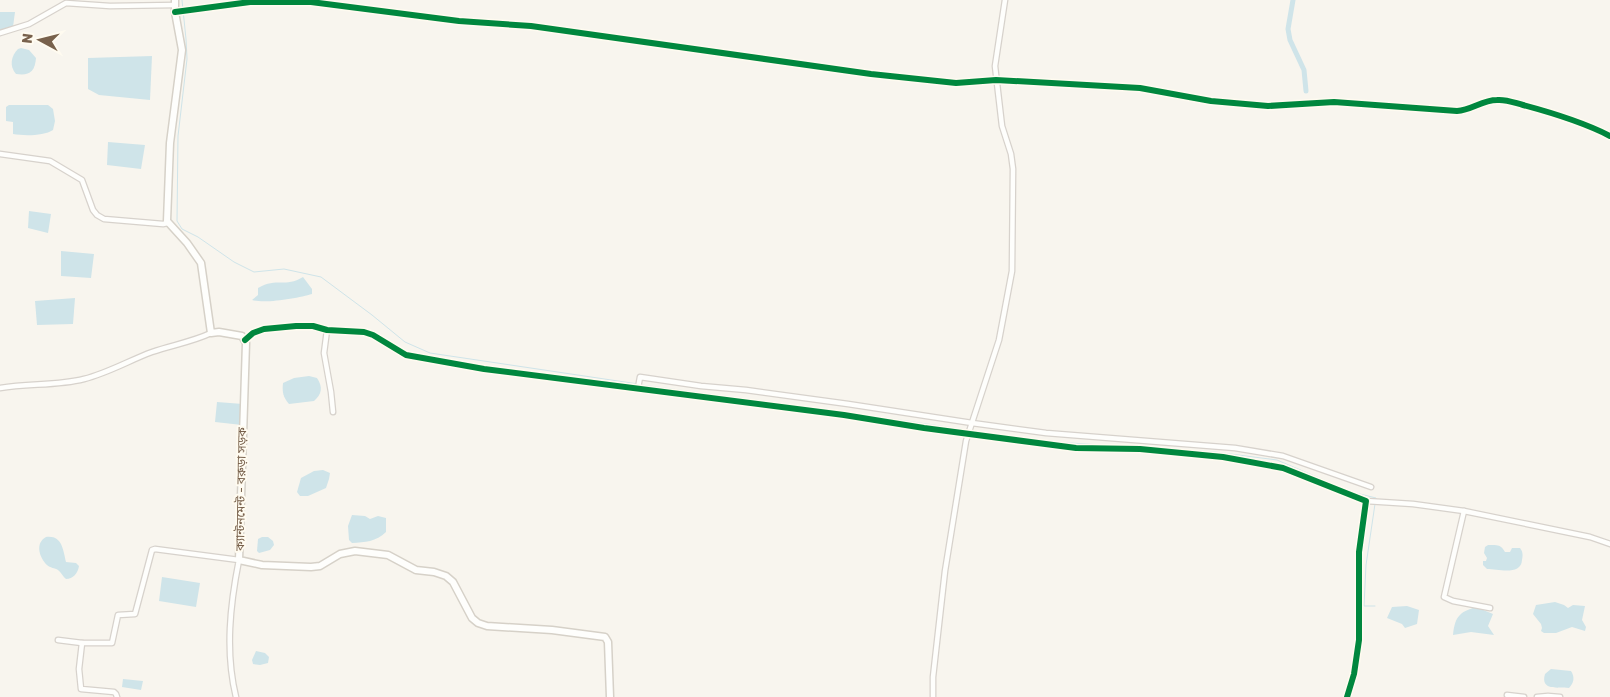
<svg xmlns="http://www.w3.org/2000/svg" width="1610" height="697" font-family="Rubik,'Noto Sans Bengali',sans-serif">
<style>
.water{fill:#cfe4e9}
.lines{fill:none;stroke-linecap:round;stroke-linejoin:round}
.stream{stroke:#cfe4e9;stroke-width:1}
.canal{stroke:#cfe4e9;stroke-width:5}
.street-casing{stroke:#d7d2cc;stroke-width:7}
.secondary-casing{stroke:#d6d1c8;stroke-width:9}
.street{stroke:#fefefc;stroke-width:4.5}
.secondary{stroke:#fefefc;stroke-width:6}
.cycleway-casing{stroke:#fffbf0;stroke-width:9}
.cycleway{stroke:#00873e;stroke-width:6}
.labels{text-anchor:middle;stroke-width:4;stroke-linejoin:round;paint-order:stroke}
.street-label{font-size:12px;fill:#78614c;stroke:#fffbf0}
</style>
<rect width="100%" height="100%" fill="#f8f5ee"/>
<g class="water">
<path d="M 0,12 L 15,12 L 13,27 L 0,30 Z"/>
<path d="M 21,48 L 29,50 L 36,58 C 35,72 29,76 16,74 C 9,66 11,56 18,49 Z"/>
<path d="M 152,56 L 150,100 L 99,95 L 88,89 L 88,58 Z"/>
<path d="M 9,105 L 48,105 L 53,109 L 55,121 L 53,130 C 44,136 24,136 13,134 L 13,122 L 6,121 L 6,107 Z"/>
<path d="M 108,142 L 145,145 L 141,169 L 107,165 Z"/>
<path d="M 29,211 L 51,214 L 48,233 L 28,228 Z"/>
<path d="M 61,251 L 94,254 L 91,278 L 61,276 Z"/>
<path d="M 303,277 L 312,289 L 312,294 C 299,298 265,304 252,300 L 258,295 L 258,288 C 277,277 285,288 303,277 Z"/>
<path d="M 75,298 L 73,324 L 37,325 L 35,301 Z"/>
<path d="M 309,376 L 317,378 C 323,387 322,394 314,401 L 289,404 C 283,397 282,392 283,383 L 294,378 Z"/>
<path d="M 217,402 L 243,404 L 242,425 L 215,422 Z"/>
<path d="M 323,470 L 330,473 L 329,479 L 326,488 L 308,496 L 300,496 L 297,492 L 301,478 L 314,471 Z"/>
<path d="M 352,515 L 365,516 L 370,519 L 378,516 L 386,518 L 386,532 C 376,542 365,542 352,543 L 349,540 L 348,526 Z"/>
<path d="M 46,537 C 62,535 63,549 66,562 L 76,563 L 79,566 C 78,573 73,579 66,579 C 63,577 61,572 58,570 C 55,568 50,568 47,565 C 39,557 35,543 46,537 Z"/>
<path d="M 262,537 L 268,537 L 273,541 L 274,545 L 270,550 L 259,553 L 257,551 L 258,539 Z"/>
<path d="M 1488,545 C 1496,545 1501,544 1505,552 L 1510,552 L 1512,548 L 1520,548 C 1523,552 1523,555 1522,560 C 1521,576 1498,569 1487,569 L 1483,565 L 1483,561 L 1486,561 L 1487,558 L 1484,553 L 1485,547 Z"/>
<path d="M 162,577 L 200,583 L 196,607 L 159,601 Z"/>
<path d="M 1555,602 L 1564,605 L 1568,608 L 1573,605 L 1585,606 L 1582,620 L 1586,627 L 1585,631 L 1572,627 L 1556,633 L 1544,633 L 1541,631 L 1542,628 L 1541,624 L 1533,614 L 1536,605 Z"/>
<path d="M 1407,606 L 1419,610 L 1417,624 L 1405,628 L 1402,624 L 1387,618 L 1392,607 Z"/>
<path d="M 1476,607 L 1493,614 L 1488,626 L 1494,635 L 1471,632 L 1453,635 C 1455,617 1459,612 1476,607 Z"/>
<path d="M 256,651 L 265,653 L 269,657 L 268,663 L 260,665 L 253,664 L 252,660 Z"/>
<path d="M 1551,669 L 1571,671 C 1575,677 1574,683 1569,688 C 1558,687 1540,691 1545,674 Z"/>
<path d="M 123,679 L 143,681 L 141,690 L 122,687 Z"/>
</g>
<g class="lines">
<g class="stream">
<path d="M 182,0 L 186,39 L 187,59 L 178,136 L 177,221 L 182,229 L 198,237 L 234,262 L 254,272 L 284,269 L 321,277 L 372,315 L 405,342 L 430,353 L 638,384"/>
<path d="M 641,385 L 832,410 L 967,430"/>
<path d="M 971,431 L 1006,437"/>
<path d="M 1038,441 L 1215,452 L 1277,460 L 1352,492 L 1376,498 L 1376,500"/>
<path d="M 1375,606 L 1364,606 L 1366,565 L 1375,504"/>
</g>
<path class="canal" d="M 1293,0 L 1288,29 L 1290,40 L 1304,70 L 1306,91"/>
<g class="street-casing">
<g id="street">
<path d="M 175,12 L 250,2 L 311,2 L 459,21 L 531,26 L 871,74 L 956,83 L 996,80 L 1140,88 L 1211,101 L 1268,106 L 1334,102 L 1457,111 C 1472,110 1482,100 1497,100 C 1506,99 1515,103 1523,105 C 1553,113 1583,122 1610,136"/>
<path d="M 0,33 L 29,24 L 66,3 L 110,6 L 175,5"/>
<path d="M 0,154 L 50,161 L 82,180 L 93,210 L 97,215 L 104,219 L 163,224 L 168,223"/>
<path d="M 327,330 L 324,353 L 331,392 L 333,412"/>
<path d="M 245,340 L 253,333 L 264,329 L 296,326 L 313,326 L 327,330 L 364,332 L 373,335 L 406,355 L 484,369 L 844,415 L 924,428 L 1076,448 L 1140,449 L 1223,457 L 1283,468 L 1366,501 L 1359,552 L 1359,640 L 1354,674 L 1347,697"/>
<path d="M 0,388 C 28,383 57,386 84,379 C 108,373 130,360 152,352 C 172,345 192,342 211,333"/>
<path d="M 638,388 L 640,377 L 701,386 L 746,390 L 848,404 L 972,423 L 1046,433 L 1235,448 L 1283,456 L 1371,487"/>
<path d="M 1366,501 L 1413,504 L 1464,511 L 1590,537 L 1610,544"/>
<path d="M 1464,511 L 1444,597 L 1453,601 L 1490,608"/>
<path d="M 58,640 L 82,643 L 112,643 L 118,615 L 135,614 L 152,550 L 155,549 L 239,560 C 230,605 225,652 236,697"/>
<path d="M 82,643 L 79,669 L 81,689 L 114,692 L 116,694 L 117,697"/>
<path d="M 1507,695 L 1524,697"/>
<path d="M 933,697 L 933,677 L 945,571 L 966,441 L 999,340 L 1012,271 L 1013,169 L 1011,154 L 1002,126 L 995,66 L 1005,0"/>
<path d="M 1537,697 L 1548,696 L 1560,697"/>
</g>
</g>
<g class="secondary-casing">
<path id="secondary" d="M 175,0 L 175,12 L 182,50 L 170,143 L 167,221 L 187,243 L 201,263 L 211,333 L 219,332 L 242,336 L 246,343 L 239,560 L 262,565 L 311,567 L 320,566 L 340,554 L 355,551 L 388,555 L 416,570 L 434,572 L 446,576 L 453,582 L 472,618 L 478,623 L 487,626 L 552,630 L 605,637 L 608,642 L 610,697"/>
</g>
<use href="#street" class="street"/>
<use href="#secondary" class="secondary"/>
<g class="cycleway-casing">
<g id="cycleway">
<path d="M 175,12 L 250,2 L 311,2 L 459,21 L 531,26 L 871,74 L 956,83 L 996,80 L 1140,88 L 1211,101 L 1268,106 L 1334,102 L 1457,111 C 1472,110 1482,100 1497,100 C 1506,99 1515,103 1523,105 C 1553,113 1583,122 1610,136"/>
<path d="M 245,340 L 253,333 L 264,329 L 296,326 L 313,326 L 327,330 L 364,332 L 373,335 L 406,355 L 484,369 L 844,415 L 924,428 L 1076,448 L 1140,449 L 1223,457 L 1283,468 L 1366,501 L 1359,552 L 1359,640 L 1354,674 L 1347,697"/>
</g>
</g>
<use href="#cycleway" class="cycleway"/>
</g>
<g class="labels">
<g class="street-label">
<text transform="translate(241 489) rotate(-89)" y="4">ক্যান্টনমেন্ট - বরুড়া সড়ক</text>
</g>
</g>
<g transform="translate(40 40) rotate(277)" stroke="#fffbf0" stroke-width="4" paint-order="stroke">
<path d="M0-4L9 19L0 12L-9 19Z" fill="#78614c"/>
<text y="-8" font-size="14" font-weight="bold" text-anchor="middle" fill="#78614c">N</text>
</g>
</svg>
